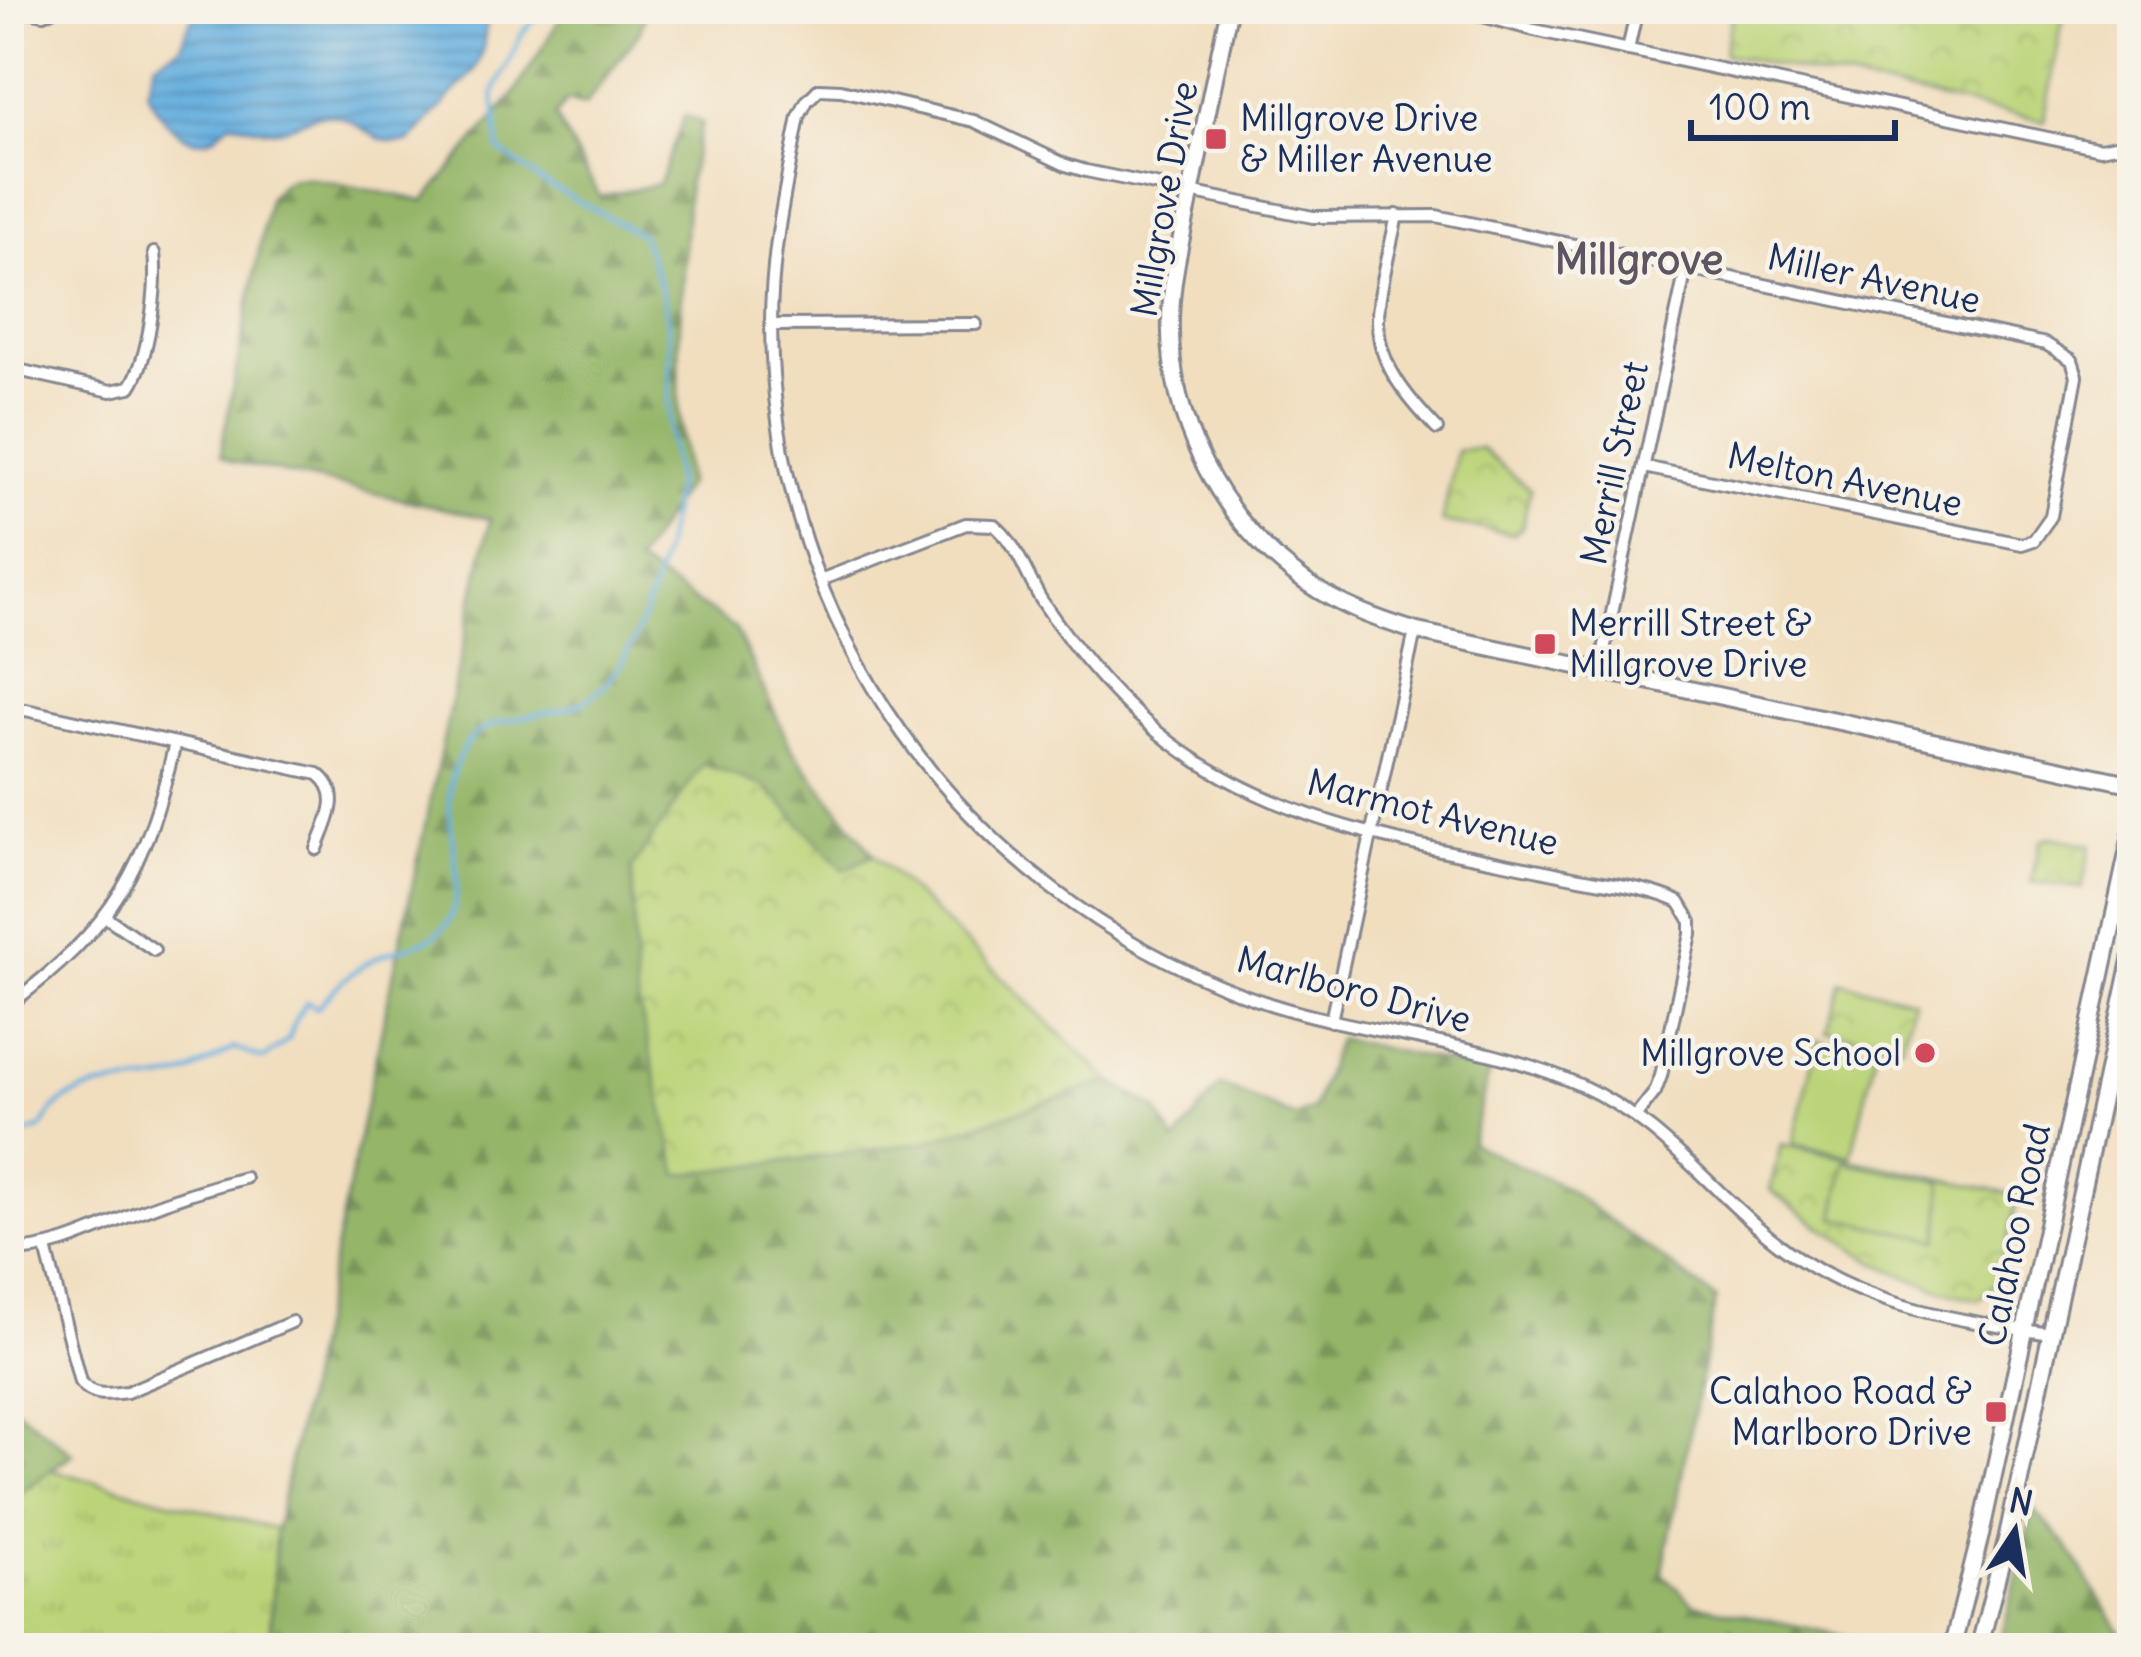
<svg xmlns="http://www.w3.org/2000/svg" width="2141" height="1657" font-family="Delius,sans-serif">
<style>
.grass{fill:url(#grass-tufts);stroke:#6c826c;stroke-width:3}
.forest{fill:url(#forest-firs);stroke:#587264;stroke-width:3}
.park{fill:url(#park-crowns);stroke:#6c826c;stroke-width:3}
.pitch{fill:#bcd479;stroke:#6c826c;stroke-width:3}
.water{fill:url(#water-rules);stroke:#41709e;stroke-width:3}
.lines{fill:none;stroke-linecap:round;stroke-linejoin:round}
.stream{stroke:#67b0df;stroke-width:4.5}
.street-casing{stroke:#86868e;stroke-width:16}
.secondary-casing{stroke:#86868e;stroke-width:21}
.street{stroke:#fff;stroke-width:10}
.secondary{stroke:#fff;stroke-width:15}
.poi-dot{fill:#d1495b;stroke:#f7f3e8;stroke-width:4.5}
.labels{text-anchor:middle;stroke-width:9;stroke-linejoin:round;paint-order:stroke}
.poi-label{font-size:36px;fill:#1b2f5e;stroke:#f7f3e8;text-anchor:start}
.street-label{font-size:36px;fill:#1b2f5e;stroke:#f7f3e8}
.quarter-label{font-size:42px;font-weight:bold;fill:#5f5462;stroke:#f7f3e8}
</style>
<defs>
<pattern id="grass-tufts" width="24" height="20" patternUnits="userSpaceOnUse" patternTransform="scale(3)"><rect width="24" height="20" fill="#bcd479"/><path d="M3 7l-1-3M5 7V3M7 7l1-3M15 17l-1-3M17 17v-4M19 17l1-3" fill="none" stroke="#a1b66b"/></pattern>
<pattern id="forest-firs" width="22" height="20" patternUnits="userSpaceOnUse" patternTransform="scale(3)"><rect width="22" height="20" fill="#95b669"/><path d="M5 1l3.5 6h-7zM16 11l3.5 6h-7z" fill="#79945a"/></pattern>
<pattern id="park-crowns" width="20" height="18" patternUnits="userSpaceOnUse" patternTransform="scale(3)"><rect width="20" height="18" fill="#bcd479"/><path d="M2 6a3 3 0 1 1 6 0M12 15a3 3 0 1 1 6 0" fill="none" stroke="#a1b66b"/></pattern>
<pattern id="water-rules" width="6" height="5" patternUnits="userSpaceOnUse" patternTransform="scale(3)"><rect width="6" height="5" fill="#67b0df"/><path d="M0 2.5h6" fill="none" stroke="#5490b8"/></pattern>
</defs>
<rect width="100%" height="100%" fill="#f7f3e8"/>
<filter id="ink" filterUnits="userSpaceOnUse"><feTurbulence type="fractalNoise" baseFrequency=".00833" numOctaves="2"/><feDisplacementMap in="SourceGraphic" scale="24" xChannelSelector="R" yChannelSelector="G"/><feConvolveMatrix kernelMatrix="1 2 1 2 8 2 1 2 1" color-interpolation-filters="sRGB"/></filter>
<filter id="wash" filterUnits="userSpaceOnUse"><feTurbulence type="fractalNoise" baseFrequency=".004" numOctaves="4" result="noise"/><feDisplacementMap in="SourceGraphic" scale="48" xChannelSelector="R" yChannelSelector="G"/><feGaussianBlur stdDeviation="2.7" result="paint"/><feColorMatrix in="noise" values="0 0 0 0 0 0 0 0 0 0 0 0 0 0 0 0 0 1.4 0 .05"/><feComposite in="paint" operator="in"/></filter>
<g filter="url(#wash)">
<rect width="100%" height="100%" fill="#f1debf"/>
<path class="grass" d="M 51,1470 L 276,1529 L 269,1648 L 9,1648 L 9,1501 Z"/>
<g class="forest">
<path d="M 566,9 L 646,9 L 640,31 L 585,105 L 566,101 L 555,116 L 600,197 L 659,184 L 685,115 L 702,123 L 688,182 L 679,340 L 679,413 L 687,484 L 636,563 L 735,628 L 791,748 L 874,855 L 844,871 L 766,787 L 921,1143 L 1110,1081 L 1157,1109 L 1175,1143 L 1220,1085 L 1295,1117 L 1313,1109 L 1338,1038 L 1489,1072 L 1471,1143 L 1566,1188 L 1716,1299 L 1662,1574 L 1694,1604 L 1901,1648 L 270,1646 L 276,1529 L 490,519 L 231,461 L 221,455 L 222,445 L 269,198 C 280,181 292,177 311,178 L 424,201 L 512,97 Z"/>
<path d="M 9,1403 L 73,1454 L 9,1501 Z"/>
<path d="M 2033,1509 L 2066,1544 L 2130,1648 L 1999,1648 Z"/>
</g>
<g class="park">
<path d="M 1733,9 L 2065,9 L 2044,121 L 1724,54 Z"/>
<path d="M 1480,448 L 1530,490 L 1522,527 L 1514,534 L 1442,522 L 1457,450 Z"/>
<path d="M 703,764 L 766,787 L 844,870 L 874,855 L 1110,1081 L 921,1143 L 679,1175 L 636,993 L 632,868 Z"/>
<path d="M 2050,837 L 2091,845 L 2082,888 L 2031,882 L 2041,840 Z"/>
<path d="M 1842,982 L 1913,999 L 1902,1044 L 1828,1032 Z"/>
<path d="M 1781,1144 L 2018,1195 L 2000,1277 L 1979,1300 C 1891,1282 1840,1242 1770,1190 Z"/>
</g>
<g class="pitch">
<path d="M 1818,1040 L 1876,1052 L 1851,1156 L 1793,1144 Z"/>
<path d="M 1845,1162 L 1943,1182 L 1939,1240 L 1834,1218 Z"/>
</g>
<path class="water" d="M 195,9 L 489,9 L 482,53 L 474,71 L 409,142 C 367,145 362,119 331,115 C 309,112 297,127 277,130 C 262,132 246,123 231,122 C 225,126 221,131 215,135 C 187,155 156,113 147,91 L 155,62 L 181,46 Z"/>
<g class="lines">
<path class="stream" d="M 9,1145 L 13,1129 L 21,1128 L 28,1133 L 42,1128 C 65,1075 129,1089 175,1078 C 194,1073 216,1058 234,1048 L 263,1059 L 289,1039 L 296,1018 L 307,1002 L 317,1008 C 335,987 354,968 380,956 C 403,945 437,945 450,919 C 474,867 424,799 469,741 C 492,712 553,720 587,700 C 640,668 668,545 675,486 C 677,473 672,463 671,450 C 665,403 675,352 665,305 C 660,281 650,258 642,235 L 539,180 L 499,150 L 494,93 L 522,33 L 545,9"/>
</g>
</g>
<g filter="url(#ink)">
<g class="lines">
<g class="street-casing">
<g id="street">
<path d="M 17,9 L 44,14 L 56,9"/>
<path d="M 1457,9 L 1534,30 L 2100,149 L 2120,145 L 2132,132"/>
<path d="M 1628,50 L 1637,9"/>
<path d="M 1397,215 C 1375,322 1356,344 1437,429"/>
<path d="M 771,325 L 976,324"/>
<path d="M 9,368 L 111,391 L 130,387 C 149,359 158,287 154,253"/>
<path d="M 1644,467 L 2022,544 L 2034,540 L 2051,516 L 2077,376 L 2072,360 L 2046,344 L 1436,216 L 1313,217 L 1086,171 L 1066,165 L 974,121 L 841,90 L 819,89 L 807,101 L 799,117 C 786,185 771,253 771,323 C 772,627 963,889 1244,995 C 1353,1036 1474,1037 1580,1085 C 1670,1126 1712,1196 1788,1251 C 1864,1307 1960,1321 2051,1334"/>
<path d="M 820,580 L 966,524 L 994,525 C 1018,544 1026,576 1042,601 C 1078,655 1119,703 1170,742 C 1283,829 1428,846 1564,875 C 1601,883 1645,886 1679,902 L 1691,922 L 1691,934 L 1661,1076 L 1655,1092 L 1636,1116"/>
<path d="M 1600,669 L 1686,269"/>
<path d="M 9,712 L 26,710 L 318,774 C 345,794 326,823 317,849"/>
<path d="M 106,917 L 154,950"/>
<path d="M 9,1005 C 114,927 146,868 175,743"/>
<path d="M 1331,1021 L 1415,631"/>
<path d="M 46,1248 L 80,1382 C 94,1398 108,1394 127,1392 L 292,1322"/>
<path d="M 9,1251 C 55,1251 94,1230 136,1213 C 172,1199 208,1187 245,1178"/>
</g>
</g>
<g class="secondary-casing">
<g id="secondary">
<path d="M 1229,9 C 1215,75 1201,141 1188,207 C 1181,240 1173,273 1171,307 C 1164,415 1218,520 1307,583 C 1340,606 1377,619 1415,631 L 2132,784"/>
<path d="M 1952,1648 L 1981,1533 L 2132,833"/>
<path d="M 1979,1648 L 2007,1538 L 2132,958"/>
</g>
</g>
<use href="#street" class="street"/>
<use href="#secondary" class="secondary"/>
</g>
</g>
<g class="poi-dot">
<rect x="1204" y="127" width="24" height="24" rx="6"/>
<rect x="1533" y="632" width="24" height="24" rx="6"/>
<circle cx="1925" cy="1053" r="12"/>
<rect x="1984" y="1400" width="24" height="24" rx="6"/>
</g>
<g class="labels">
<g class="poi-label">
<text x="1240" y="131">Millgrove Drive<tspan x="1240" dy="41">&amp; Miller Avenue</tspan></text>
<text x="1569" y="636">Merrill Street &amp;<tspan x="1569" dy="41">Millgrove Drive</tspan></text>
<text x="1901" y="1066" text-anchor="end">Millgrove School</text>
<text x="1972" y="1404" text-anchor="end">Calahoo Road &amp;<tspan x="1972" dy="41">Marlboro Drive</tspan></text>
</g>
<g class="street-label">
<text transform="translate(1164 199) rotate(-80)" y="13">Millgrove Drive</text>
<text transform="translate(1874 278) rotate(12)" y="13">Miller Avenue</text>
<text transform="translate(1614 463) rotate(-78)" y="13">Merrill Street</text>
<text transform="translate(1845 479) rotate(12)" y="13">Melton Avenue</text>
<text transform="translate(1433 812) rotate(14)" y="13">Marmot Avenue</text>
<text transform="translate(1354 989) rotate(15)" y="13">Marlboro Drive</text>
<text transform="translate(2014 1235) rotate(-78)" y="13">Calahoo Road</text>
</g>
<g class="quarter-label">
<text x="1639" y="274">Millgrove</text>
</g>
</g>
<rect width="2141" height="1657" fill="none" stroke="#f7f3e8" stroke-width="48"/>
<g transform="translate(2015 1531) rotate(12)" stroke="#f7f3e8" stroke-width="9" paint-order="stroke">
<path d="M0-9L21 45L0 30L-21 45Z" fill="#1b2f5e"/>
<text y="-18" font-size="33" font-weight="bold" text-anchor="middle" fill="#1b2f5e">N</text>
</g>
<path d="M1691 120v18h204v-18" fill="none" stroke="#1b2f5e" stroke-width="6"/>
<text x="1709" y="120" font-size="36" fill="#1b2f5e" stroke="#f7f3e8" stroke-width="9" paint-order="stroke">100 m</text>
</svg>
